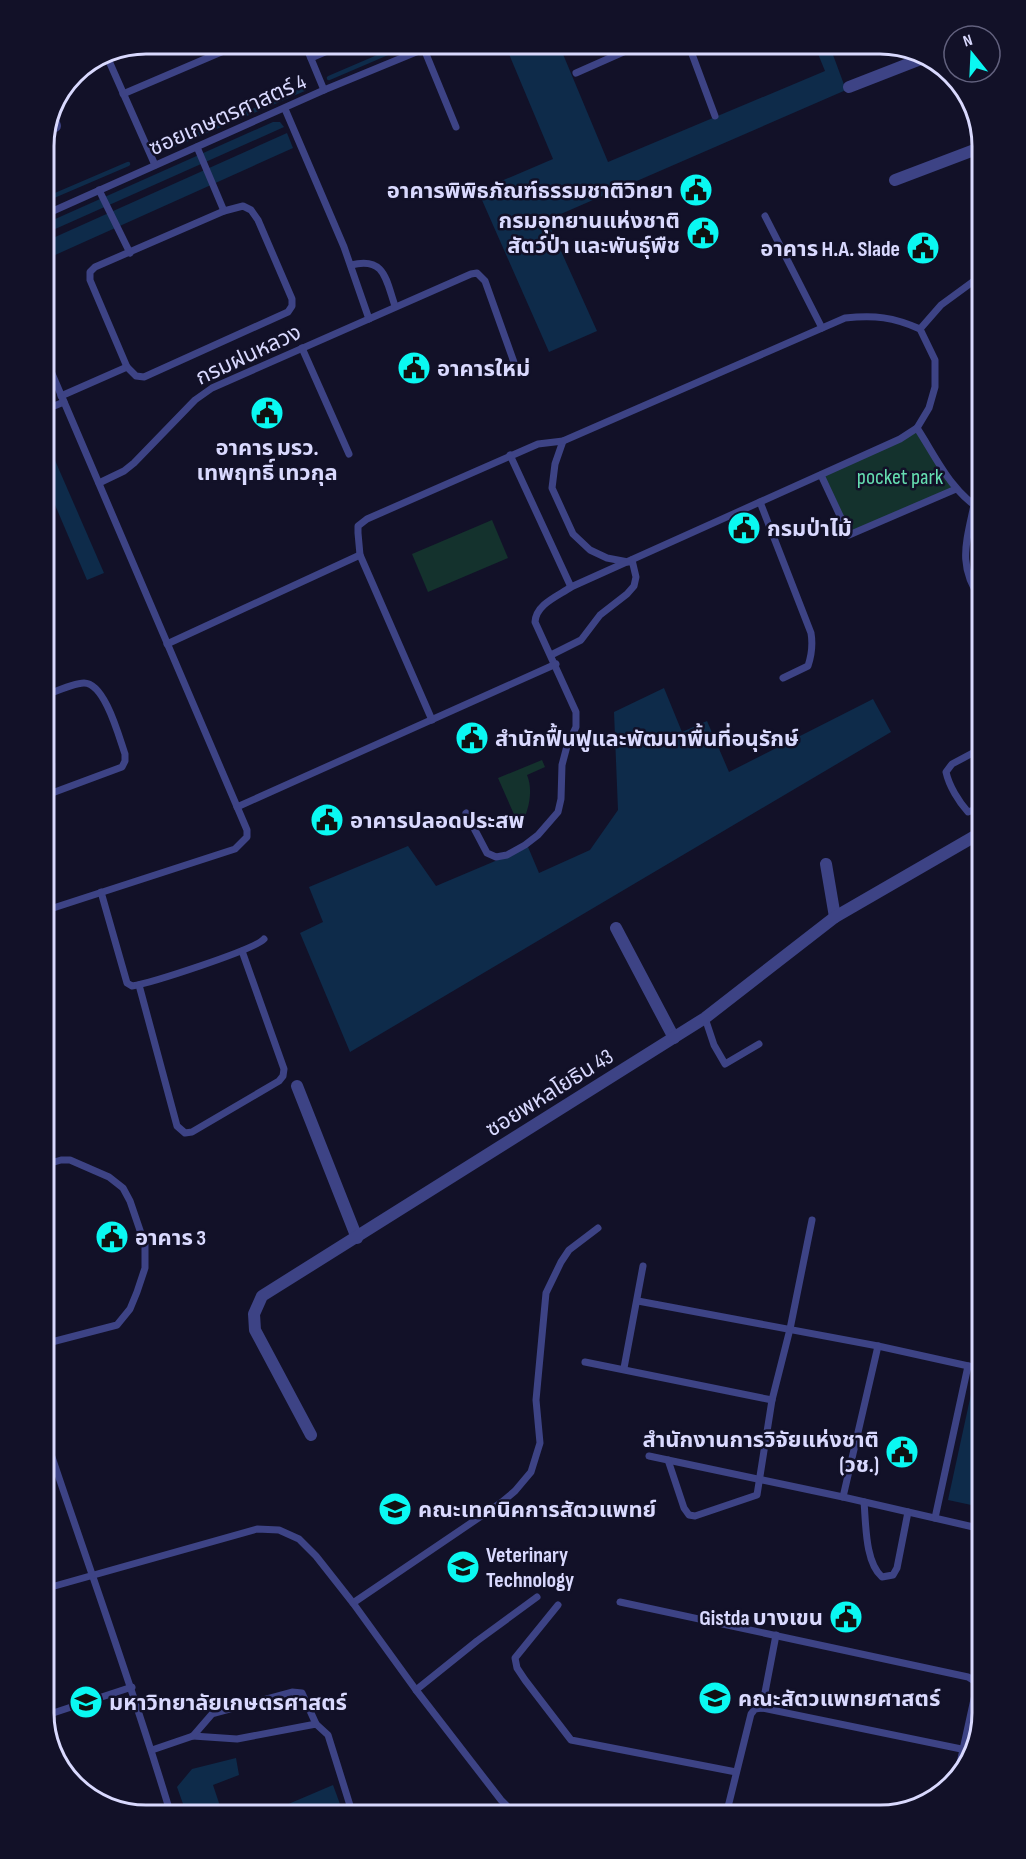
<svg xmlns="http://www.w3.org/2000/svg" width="1026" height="1859" font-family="'Sofia Sans Condensed','Noto Sans Thai',sans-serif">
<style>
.green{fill:#14322d}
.water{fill:#0e2b4a}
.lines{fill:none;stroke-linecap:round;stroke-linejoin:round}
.stream{stroke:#0e2b4a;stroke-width:4.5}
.service{stroke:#3d4385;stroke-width:7}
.minor{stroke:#3d4385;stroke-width:12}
.labels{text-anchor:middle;stroke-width:5;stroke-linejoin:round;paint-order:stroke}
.street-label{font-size:22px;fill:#d9d9fe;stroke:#121128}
.poi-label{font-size:22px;font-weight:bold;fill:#d9d9fe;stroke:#121128;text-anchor:start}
.park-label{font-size:22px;fill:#65ddb0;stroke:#121128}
.rim{fill:none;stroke:#d9d9fe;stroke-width:3}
</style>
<rect width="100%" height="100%" fill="#121128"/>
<g class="green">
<path d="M 917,428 L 956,489 L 849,535 L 821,475 Z"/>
<path d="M 492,520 L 508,558 L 428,592 L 412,554 Z"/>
<path d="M 542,760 L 545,767 L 527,775 C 534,792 528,812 520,828 L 498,778 Z"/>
</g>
<g class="water">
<path d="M 814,44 L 829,44 L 846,90 L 547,220 L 597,331 L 549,352 L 478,191 L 553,159 L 506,47 L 560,47 L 608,162 L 825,71 Z"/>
<path d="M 273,122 L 280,122 L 284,127 L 44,234 L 44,224 Z"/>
<path d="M 287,133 L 293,148 L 44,260 L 44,242 Z"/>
<path d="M 44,435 L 104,573 L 87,580 L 44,479 Z"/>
<path d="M 664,688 L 682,732 L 707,721 L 729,772 L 873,699 L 891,732 L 350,1052 L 300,933 L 323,922 L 309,887 L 408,846 L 436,886 L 528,847 L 539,873 L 590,850 L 618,810 L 614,712 Z"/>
<path d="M 973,1385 L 982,1387 L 982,1477 L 976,1506 L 948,1500 Z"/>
<path d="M 236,1758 L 239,1775 L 213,1785 L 223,1815 L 187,1815 L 177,1787 L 192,1769 Z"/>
<path d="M 333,1785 L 344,1815 L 291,1815 L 286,1805 Z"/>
</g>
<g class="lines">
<g class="stream">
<path d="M 329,78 L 399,48"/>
<path d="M 167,148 L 304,89"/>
<path d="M 44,200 L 128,164"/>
</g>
<g class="service">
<path d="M 689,46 L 715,116"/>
<path d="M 307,49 L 324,90"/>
<path d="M 424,49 L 456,127"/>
<path d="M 105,52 L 155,165"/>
<path d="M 691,52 L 705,45"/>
<path d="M 311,58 L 332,49"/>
<path d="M 576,73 L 637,46"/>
<path d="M 123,94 L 226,50"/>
<path d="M 285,109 L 344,247 L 369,319"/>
<path d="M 197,147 L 224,211"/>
<path d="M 99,190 L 130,253"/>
<path d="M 243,206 L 251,210 L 258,220 L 292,299 L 292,306 L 288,312 L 144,377 L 136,376 L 127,367 L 90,280 L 90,272 L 95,267 L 224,211 Z"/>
<path d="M 44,215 L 324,90 L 426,48"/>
<path d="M 765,216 L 822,328"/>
<path d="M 351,265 C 385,256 386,280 395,306"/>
<path d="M 920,329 L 941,305 L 982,275"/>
<path d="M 302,348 L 349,454"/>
<path d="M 61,396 L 127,367"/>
<path d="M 44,410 L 64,402"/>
<path d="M 917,428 C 936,457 951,492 982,510"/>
<path d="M 563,441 L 555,464 L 552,488 L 573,534 L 590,550 L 607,558 L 628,562"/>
<path d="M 510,455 L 571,587"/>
<path d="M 821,475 L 849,535 L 956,489"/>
<path d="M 99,483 L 124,471 L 134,463 L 195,400 L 212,388 L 471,274 L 477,273 L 485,281 L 516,368"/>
<path d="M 760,502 L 811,633 C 813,645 812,654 808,666 L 783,678"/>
<path d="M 974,505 C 966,543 957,567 982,601"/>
<path d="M 167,644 L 360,555"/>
<path d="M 551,655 L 581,640 L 600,615 L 627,594 L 634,586 L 636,577 L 632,560"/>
<path d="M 432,720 L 360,555 L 358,533 L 358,526 L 367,519 L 538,444 L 563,441 L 845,318 C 875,315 893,317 920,329 L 935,360 L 935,387 L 929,408 L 917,428 L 900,439 L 571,587 C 558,596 536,604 535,622 L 576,712 L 576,727 L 567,746 L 562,765 L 561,799 L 558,812 L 538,835 L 525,845 L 507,855 L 496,857 L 487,853 L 466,813"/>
<path d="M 44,796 L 122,767 L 125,761 L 125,754 C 119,737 105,683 84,683 C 74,683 54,692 44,696"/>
<path d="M 237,807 L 556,664"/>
<path d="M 982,807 L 968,812 C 959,802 949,786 946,772 L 952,764 L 982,748"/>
<path d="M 101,892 L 127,983 L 132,986 C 151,983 254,950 264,939"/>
<path d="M 44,911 L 235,849 L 247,837 L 247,830 L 44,355"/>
<path d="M 139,985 L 177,1126 L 185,1133 L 192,1132 L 279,1081 L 283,1076 L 284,1069 L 242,951"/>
<path d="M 705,1018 L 714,1045 L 725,1064 L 759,1044"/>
<path d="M 638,1301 L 878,1346 L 982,1369"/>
<path d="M 44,1344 L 117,1325 L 130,1309 L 137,1292 L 145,1268 L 145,1245 L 130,1201 L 123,1188 L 109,1177 L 70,1160 L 61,1160 L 44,1165"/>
<path d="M 585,1362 L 772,1400"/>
<path d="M 624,1368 L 643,1266"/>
<path d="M 44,1433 C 86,1560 133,1687 171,1815"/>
<path d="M 649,1456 L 843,1497 L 982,1529"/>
<path d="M 668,1460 L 684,1508 L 689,1515 L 695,1516 L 757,1495 L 772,1400 L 790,1329 L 812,1220"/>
<path d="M 843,1497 L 878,1346"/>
<path d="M 864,1502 C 866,1524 865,1562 882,1577 L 893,1575 L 897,1568 L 908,1512"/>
<path d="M 935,1518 L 968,1366"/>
<path d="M 44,1589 L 257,1529 L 279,1530 L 299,1539 L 316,1556 L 353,1603 L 416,1690 L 501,1800 L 516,1815"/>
<path d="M 620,1602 L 968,1677 L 976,1682 L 976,1690 L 957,1777"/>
<path d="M 353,1603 L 502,1502 L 515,1491 L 531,1472 L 540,1443 L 536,1400 L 546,1293 L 561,1262 L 569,1250 L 598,1228"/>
<path d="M 558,1605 L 515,1658 L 517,1668 L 525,1680 L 571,1740 L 736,1772"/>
<path d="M 416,1690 L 477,1641 L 537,1597"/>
<path d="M 762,1708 L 776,1635"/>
<path d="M 44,1716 L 132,1687"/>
<path d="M 193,1736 L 237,1739 L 316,1724 L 328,1735 L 353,1815"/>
<path d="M 152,1750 L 193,1736 L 212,1714 L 292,1692 L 302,1693 L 316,1724"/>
<path d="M 726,1815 L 751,1714 L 755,1709 L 762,1708 L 971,1751"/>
</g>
<g class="minor">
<path d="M 849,87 L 926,57"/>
<path d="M 48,129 L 55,126 L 53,120"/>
<path d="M 895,180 L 982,147"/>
<path d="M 826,864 L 835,917"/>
<path d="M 616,928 L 674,1038"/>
<path d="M 297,1086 L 357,1238"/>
<path d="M 311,1435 L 255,1330 L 254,1314 L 262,1296 L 705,1018 L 835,917 L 982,832"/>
</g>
</g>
<defs>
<g id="civic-disc" transform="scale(1.725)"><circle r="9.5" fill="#0af8f2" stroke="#121128"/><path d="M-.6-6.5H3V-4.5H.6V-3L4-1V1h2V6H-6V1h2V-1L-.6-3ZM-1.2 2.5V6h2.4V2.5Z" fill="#111"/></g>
<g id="university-disc" transform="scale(1.725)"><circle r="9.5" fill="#0af8f2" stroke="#121128"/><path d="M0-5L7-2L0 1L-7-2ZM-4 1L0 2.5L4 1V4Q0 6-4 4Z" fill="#111"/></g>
<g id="school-disc" transform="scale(1.725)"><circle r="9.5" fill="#0af8f2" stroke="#121128"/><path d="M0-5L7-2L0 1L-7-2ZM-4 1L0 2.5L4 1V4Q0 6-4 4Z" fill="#111"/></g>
</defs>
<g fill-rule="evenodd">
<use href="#civic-disc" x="696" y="190"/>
<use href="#civic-disc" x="703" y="233"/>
<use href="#civic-disc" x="923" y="248"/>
<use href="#civic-disc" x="414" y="368"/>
<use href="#civic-disc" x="267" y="413"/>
<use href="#civic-disc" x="744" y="528"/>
<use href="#civic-disc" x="472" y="738"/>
<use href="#civic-disc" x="327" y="820"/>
<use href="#civic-disc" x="112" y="1237"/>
<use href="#civic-disc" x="902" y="1452"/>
<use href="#university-disc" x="395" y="1509"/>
<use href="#school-disc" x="463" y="1567"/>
<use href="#civic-disc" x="846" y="1617"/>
<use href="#university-disc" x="715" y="1698"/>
<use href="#university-disc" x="86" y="1702"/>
</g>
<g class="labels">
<g class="street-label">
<text transform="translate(227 114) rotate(-24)" y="8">ซอยเกษตรศาสตร์ 4</text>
<text transform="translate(248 354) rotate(-25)" y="8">กรมฝนหลวง</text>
<text transform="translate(549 1092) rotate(-32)" y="8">ซอยพหลโยธิน 43</text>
</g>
<g class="poi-label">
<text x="673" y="198" text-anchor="end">อาคารพิพิธภัณฑ์ธรรมชาติวิทยา</text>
<text x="680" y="228" text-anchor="end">กรมอุทยานแห่งชาติ<tspan x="680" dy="25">สัตว์ป่า และพันธุ์พืช</tspan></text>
<text x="900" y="256" text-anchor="end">อาคาร H.A. Slade</text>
<text x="437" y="376">อาคารใหม่</text>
<text x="267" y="455" text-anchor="middle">อาคาร มรว.<tspan x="267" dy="25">เทพฤทธิ์ เทวกุล</tspan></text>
<text x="767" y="536">กรมป่าไม้</text>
<text x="495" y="746">สำนักฟื้นฟูและพัฒนาพื้นที่อนุรักษ์</text>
<text x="350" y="828">อาคารปลอดประสพ</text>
<text x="135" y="1245">อาคาร 3</text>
<text x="879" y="1447" text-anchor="end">สำนักงานการวิจัยแห่งชาติ<tspan x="879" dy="25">(วช.)</tspan></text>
<text x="418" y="1517">คณะเทคนิคการสัตวแพทย์</text>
<text x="486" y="1562">Veterinary<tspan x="486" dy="25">Technology</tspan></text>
<text x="823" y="1625" text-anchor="end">Gistda บางเขน</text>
<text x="738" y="1706">คณะสัตวแพทยศาสตร์</text>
<text x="109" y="1710">มหาวิทยาลัยเกษตรศาสตร์</text>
</g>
<g class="park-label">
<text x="900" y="484">pocket park</text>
</g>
</g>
<path d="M0 0H1026V1859H0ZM146 54H880A92 92 0 0 1 972 146V1713A92 92 0 0 1 880 1805H146A92 92 0 0 1 54 1713V146A92 92 0 0 1 146 54Z" fill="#121128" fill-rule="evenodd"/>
<path class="rim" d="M146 54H880A92 92 0 0 1 972 146V1713A92 92 0 0 1 880 1805H146A92 92 0 0 1 54 1713V146A92 92 0 0 1 146 54Z"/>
<g transform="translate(972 54) rotate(342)"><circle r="28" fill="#121128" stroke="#62617e" stroke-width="1.5"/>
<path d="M0-4.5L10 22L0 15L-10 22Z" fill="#0af8f2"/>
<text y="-9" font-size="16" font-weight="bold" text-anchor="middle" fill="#d9d9fe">N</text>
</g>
</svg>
